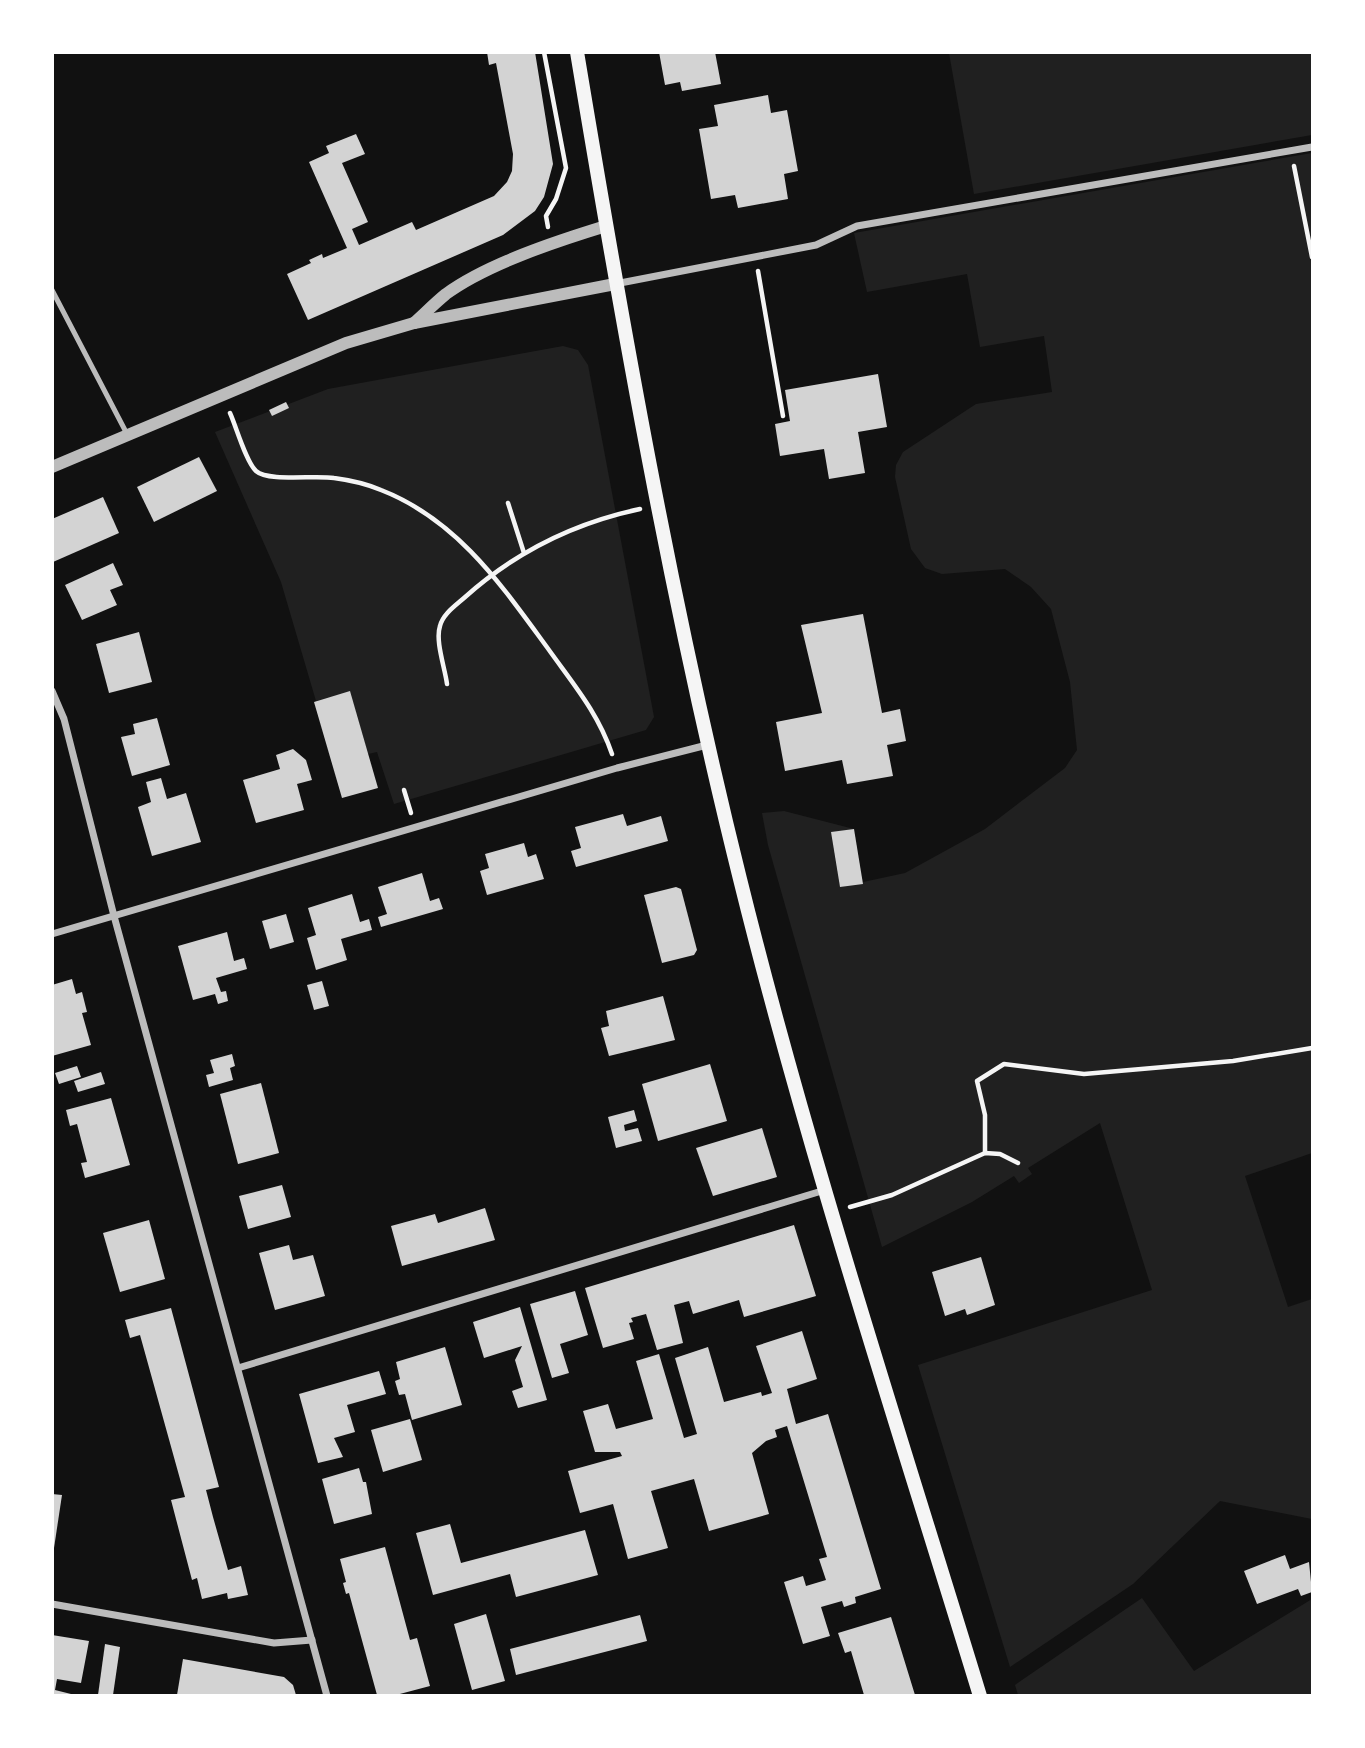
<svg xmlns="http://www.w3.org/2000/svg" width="1365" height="1748" font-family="'Public Sans',sans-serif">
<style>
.green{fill:#202020}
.building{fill:#d3d3d3}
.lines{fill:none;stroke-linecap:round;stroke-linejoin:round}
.path{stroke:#f5f5f5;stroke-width:4.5}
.service{stroke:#bcbcbc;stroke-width:5}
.minor{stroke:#bcbcbc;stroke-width:7}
.tertiary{stroke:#bcbcbc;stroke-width:12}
.secondary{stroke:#f5f5f5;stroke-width:14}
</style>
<rect width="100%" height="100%" fill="#111"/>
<g class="green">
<path d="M 949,53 L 1312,53 L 1312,135 L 974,194 Z"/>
<path d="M 1312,153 L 1312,1153 L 1245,1176 L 1288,1307 L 1312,1299 L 1312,1519 L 1220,1501 L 1133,1584 L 1010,1667 L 918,1365 L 1152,1290 L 1100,1123 L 1028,1168 L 1032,1174 L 1019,1183 L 1014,1176 L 972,1202 L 882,1247 L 768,845 L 762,813 L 784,811 L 854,829 L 831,833 L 840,887 L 905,873 L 985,829 L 1065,768 L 1077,750 L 1070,682 L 1051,609 L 1031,587 L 1005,569 L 942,574 L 925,568 L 911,549 L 895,477 L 896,465 L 903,452 L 976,404 L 1052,392 L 1044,336 L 980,347 L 967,274 L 867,292 L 854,233 Z"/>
<path d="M 563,346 L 578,350 L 588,365 L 654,717 L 646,730 L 394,804 L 377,752 L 368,754 L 350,692 L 316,701 L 281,582 L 215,432 L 328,389 Z"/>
<path d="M 1142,1598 L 1194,1671 L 1312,1599 L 1312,1695 L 1018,1695 L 1015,1685 L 1022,1680 Z"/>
</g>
<g class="building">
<path d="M 487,52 L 535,52 L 553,164 L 544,197 L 535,211 L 503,235 L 308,320 L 287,274 L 311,263 L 309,260 L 322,254 L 323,258 L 347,248 L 309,162 L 329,153 L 326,146 L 356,134 L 365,154 L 342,163 L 368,222 L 352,229 L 359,245 L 412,222 L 416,230 L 494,196 L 507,182 L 512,171 L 513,154 L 496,63 L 489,65 Z"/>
<path d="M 659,52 L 715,52 L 721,84 L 682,91 L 680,82 L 665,85 Z"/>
<path d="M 768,95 L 771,113 L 787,110 L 798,171 L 784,174 L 788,199 L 738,208 L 735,195 L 711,199 L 699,129 L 718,126 L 714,105 Z"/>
<path d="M 878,374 L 887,427 L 858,432 L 865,473 L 829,479 L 824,449 L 780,456 L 775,424 L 790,421 L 785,390 Z"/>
<path d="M 286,402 L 289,408 L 272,416 L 269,410 Z"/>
<path d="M 199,457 L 217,491 L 154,522 L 137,487 Z"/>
<path d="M 103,497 L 119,533 L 53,562 L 52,519 Z"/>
<path d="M 113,563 L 123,585 L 110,590 L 117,605 L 82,620 L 65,585 Z"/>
<path d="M 863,614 L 882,713 L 900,709 L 906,741 L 887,745 L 893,776 L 847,784 L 842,760 L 785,771 L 776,722 L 822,713 L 801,625 Z"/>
<path d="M 139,632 L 152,682 L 109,693 L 96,644 Z"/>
<path d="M 350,691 L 378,788 L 342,798 L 314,702 Z"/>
<path d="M 157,718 L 170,765 L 132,776 L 121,737 L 135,734 L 133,724 Z"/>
<path d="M 293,749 L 306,760 L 312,780 L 297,784 L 304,810 L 256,823 L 243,780 L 280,769 L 276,755 Z"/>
<path d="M 161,778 L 167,799 L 186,793 L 201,842 L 152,856 L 138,807 L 151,802 L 146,782 Z"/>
<path d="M 623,814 L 627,826 L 661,816 L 668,841 L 576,867 L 571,851 L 581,848 L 575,827 Z"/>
<path d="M 854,829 L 863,884 L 840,887 L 831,832 Z"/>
<path d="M 524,843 L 528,857 L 536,854 L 544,879 L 487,895 L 480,871 L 489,868 L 485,854 Z"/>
<path d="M 422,873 L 430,901 L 439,898 L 443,909 L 381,927 L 378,917 L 387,914 L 378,887 Z"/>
<path d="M 676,887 L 681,889 L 697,950 L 694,955 L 662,963 L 644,895 Z"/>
<path d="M 352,894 L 360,922 L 369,919 L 372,930 L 341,939 L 347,960 L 316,970 L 307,938 L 316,935 L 308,908 Z"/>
<path d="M 286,914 L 294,942 L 270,949 L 262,921 Z"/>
<path d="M 227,932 L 234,961 L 244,958 L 247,969 L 216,978 L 221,992 L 226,991 L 228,1001 L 218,1004 L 215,994 L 193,1000 L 178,946 Z"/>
<path d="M 72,979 L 76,994 L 82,992 L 87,1012 L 82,1013 L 91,1045 L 52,1056 L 52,985 Z"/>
<path d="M 322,981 L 329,1006 L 314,1010 L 307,985 Z"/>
<path d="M 663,996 L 675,1040 L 609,1056 L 601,1028 L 609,1026 L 606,1011 Z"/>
<path d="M 232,1054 L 235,1066 L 230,1068 L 233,1080 L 209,1087 L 206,1075 L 214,1073 L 210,1060 Z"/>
<path d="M 710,1064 L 727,1121 L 658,1141 L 642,1084 Z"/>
<path d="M 77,1066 L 81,1077 L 59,1084 L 55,1073 Z"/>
<path d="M 101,1072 L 105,1084 L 78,1092 L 74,1081 Z"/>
<path d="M 261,1083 L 279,1153 L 238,1164 L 220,1094 Z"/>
<path d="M 111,1098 L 130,1165 L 85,1178 L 81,1163 L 87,1162 L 77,1124 L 70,1126 L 66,1110 Z"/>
<path d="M 634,1110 L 637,1121 L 624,1125 L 625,1131 L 638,1128 L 642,1141 L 616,1148 L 608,1117 Z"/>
<path d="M 762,1128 L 777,1177 L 713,1196 L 696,1148 Z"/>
<path d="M 282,1185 L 291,1217 L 248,1229 L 239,1196 Z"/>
<path d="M 485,1208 L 495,1240 L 402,1266 L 391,1226 L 435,1214 L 438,1223 Z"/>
<path d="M 149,1220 L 165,1279 L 120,1292 L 103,1233 Z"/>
<path d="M 794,1225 L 816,1296 L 744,1317 L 739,1300 L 693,1314 L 689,1301 L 674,1305 L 683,1343 L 657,1350 L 646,1314 L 631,1318 L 633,1322 L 629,1323 L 634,1339 L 603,1348 L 585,1288 Z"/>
<path d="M 289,1245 L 293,1260 L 313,1255 L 325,1296 L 275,1310 L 259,1253 Z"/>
<path d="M 981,1257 L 995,1305 L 967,1315 L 965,1309 L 945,1316 L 932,1272 Z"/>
<path d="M 575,1291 L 588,1335 L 560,1344 L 569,1373 L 552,1378 L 530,1304 Z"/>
<path d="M 520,1307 L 547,1400 L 518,1408 L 512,1391 L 523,1387 L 515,1360 L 522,1346 L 484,1358 L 473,1322 Z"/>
<path d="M 171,1308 L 219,1487 L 206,1490 L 213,1517 L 228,1570 L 241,1566 L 248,1595 L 228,1599 L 227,1593 L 202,1599 L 197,1578 L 192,1580 L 171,1500 L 185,1497 L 140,1335 L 130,1338 L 125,1320 Z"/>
<path d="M 802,1331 L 817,1379 L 787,1389 L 796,1424 L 828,1414 L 881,1589 L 855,1597 L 856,1603 L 844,1607 L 842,1601 L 821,1607 L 830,1636 L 803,1644 L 784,1582 L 803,1576 L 806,1586 L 826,1580 L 819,1559 L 827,1557 L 787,1426 L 775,1430 L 777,1437 L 766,1441 L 752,1453 L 769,1514 L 709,1531 L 694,1479 L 651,1491 L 668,1548 L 628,1559 L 613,1504 L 580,1513 L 568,1471 L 622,1456 L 620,1452 L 595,1452 L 583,1411 L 608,1404 L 616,1429 L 653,1419 L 636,1361 L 659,1354 L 684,1438 L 697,1434 L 675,1358 L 708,1347 L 724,1402 L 761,1392 L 762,1396 L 772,1393 L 756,1346 Z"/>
<path d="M 445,1347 L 462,1405 L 412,1420 L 405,1394 L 399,1395 L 395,1381 L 400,1379 L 396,1362 Z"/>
<path d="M 379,1371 L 386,1394 L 347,1405 L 355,1432 L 334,1438 L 343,1457 L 318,1463 L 299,1394 Z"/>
<path d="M 410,1419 L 422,1460 L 383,1472 L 371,1430 Z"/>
<path d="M 359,1468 L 363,1482 L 366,1482 L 372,1514 L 334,1524 L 322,1479 Z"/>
<path d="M 52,1494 L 62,1495 L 54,1548 L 52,1548 Z"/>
<path d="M 450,1524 L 461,1563 L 585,1530 L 598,1575 L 516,1597 L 510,1574 L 433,1595 L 416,1533 Z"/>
<path d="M 385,1547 L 410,1640 L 417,1638 L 430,1686 L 396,1695 L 377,1695 L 349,1593 L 346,1594 L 343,1583 L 346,1582 L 340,1559 Z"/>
<path d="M 1285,1555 L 1290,1569 L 1309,1562 L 1312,1592 L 1301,1596 L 1298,1589 L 1257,1604 L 1244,1571 Z"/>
<path d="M 486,1614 L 505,1681 L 472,1690 L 454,1624 Z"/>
<path d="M 640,1615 L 647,1641 L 516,1675 L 510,1649 Z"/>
<path d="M 891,1617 L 915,1695 L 864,1695 L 851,1651 L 845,1653 L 838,1633 Z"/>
<path d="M 52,1635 L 89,1641 L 81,1683 L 57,1679 L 55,1690 L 75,1695 L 52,1696 Z"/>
<path d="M 105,1644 L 120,1647 L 113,1695 L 98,1695 Z"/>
<path d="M 183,1659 L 284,1677 L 293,1685 L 296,1695 L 177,1695 Z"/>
</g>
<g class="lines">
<g class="path">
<path d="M 544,52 L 566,168 L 556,199 L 546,216 L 548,227"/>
<path d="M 1294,166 L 1312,257"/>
<path d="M 758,271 L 783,416"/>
<path d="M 230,413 C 236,426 246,462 256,471 C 268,482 315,475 334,478 C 349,480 367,484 381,490 C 458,520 502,586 549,650 C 574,685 598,713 612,754"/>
<path d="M 508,503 L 524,553"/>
<path d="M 447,684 C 445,668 435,641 440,626 C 443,614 455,606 464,598 C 514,553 574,523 640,509"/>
<path d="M 404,790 L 411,813"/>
<path d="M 985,1153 L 985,1115 L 977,1081 L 1004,1064 L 1084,1074 L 1233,1061 L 1312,1048"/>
<path d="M 850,1207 L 892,1195 L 985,1153 L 1000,1154 L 1018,1163"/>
</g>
<path class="service" d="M 52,290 L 127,434"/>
<g class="minor">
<path d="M 615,284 L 816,245 L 857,226 L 1312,147"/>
<path d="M 52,691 L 64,719 L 114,916 L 327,1696"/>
<path d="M 52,934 L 617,768 L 707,745"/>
<path d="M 238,1368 L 825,1190"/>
<path d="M 52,1604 L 274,1643 L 312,1640"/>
</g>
<g class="tertiary">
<path d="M 414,323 C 424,314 435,303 446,294 C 487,264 557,241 606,226"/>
<path d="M 52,467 L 346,343 L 414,323 L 615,284"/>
</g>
<path class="secondary" d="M 577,52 C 623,329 672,606 740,879 C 808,1154 897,1424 980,1696"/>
</g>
<rect width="1365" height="1748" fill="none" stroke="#ffffff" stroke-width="108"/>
</svg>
